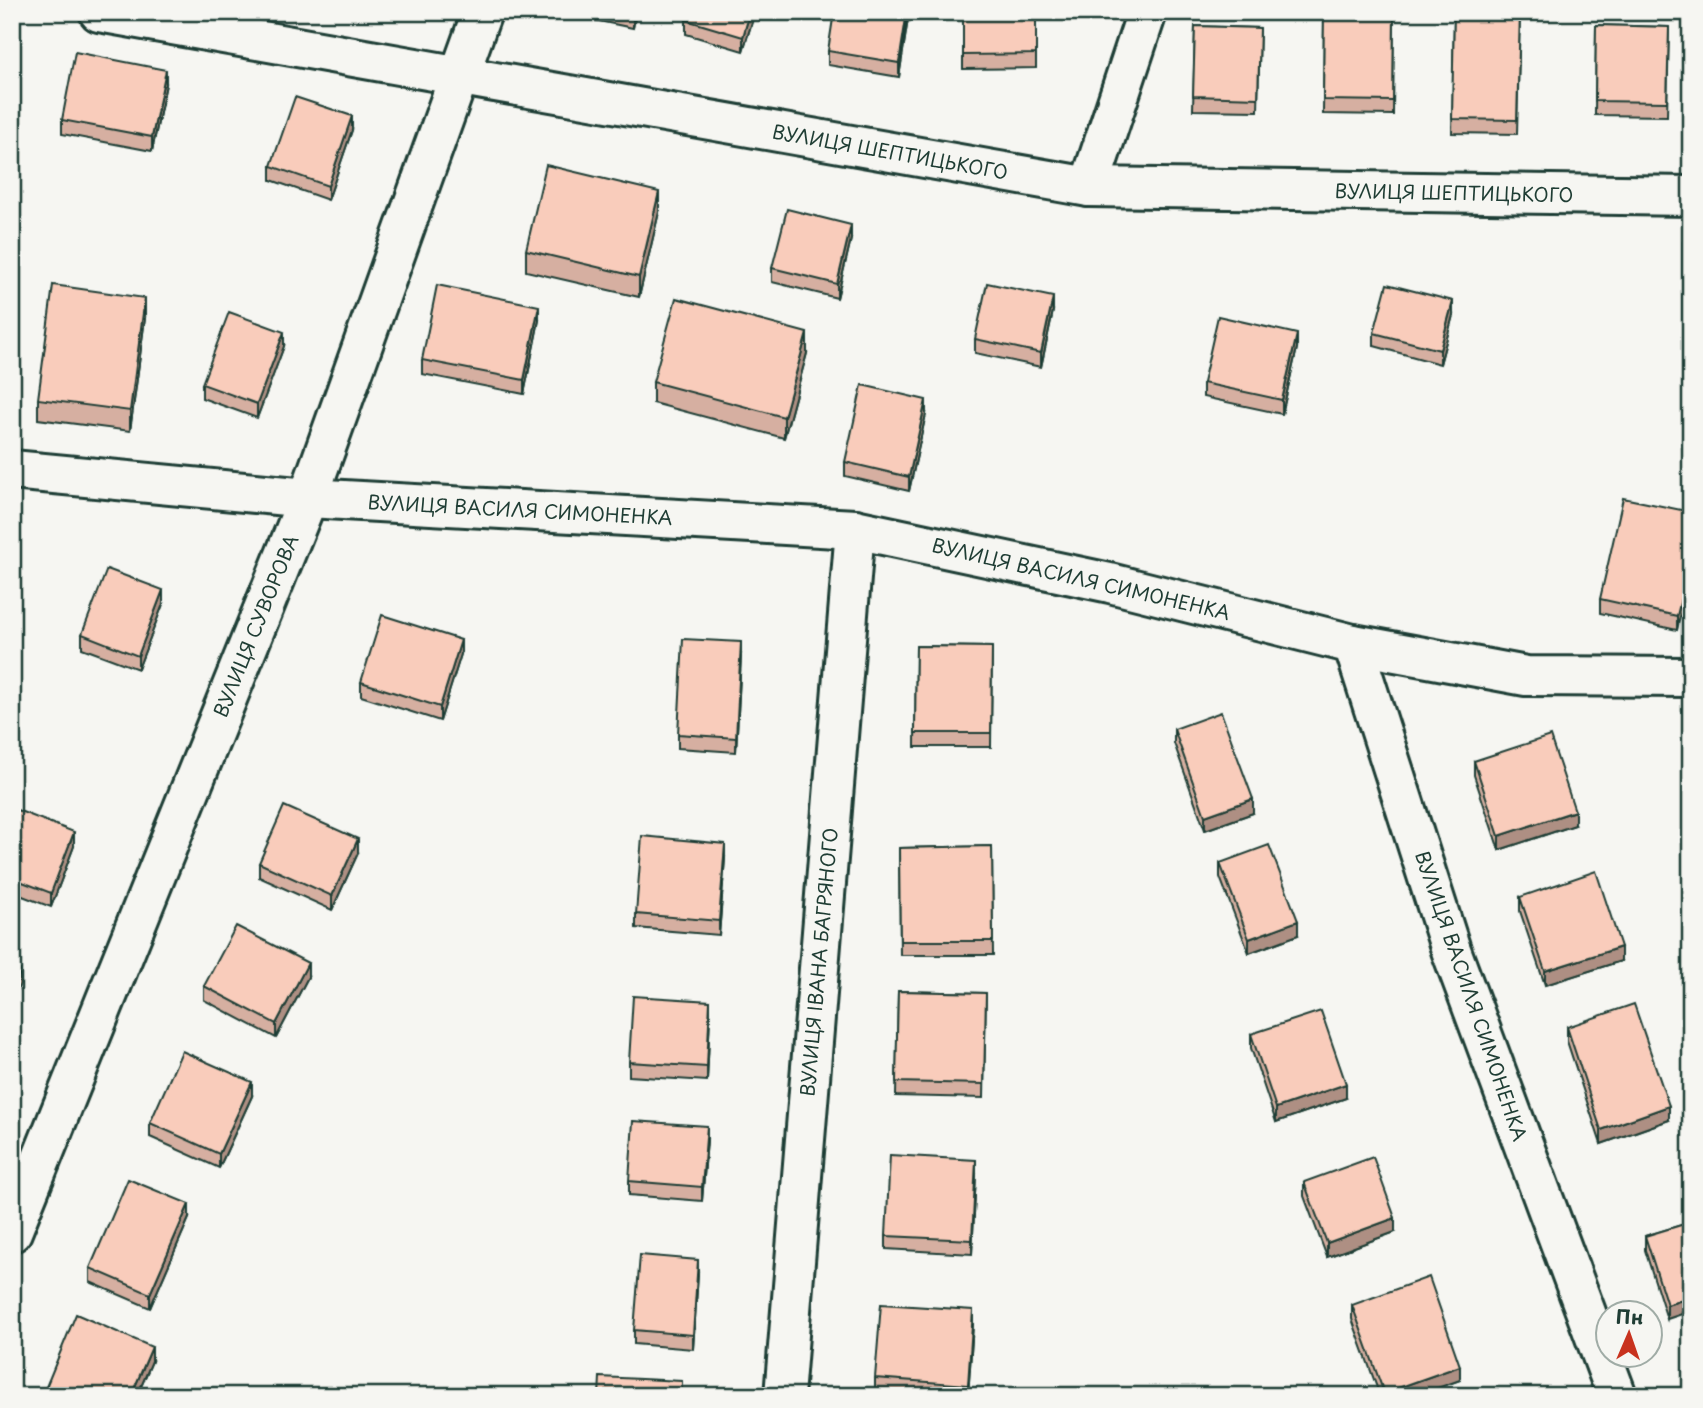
<svg xmlns="http://www.w3.org/2000/svg" width="1703" height="1408" font-family="'Playpen Sans',sans-serif">
<style>
.lines{fill:none;stroke-linecap:round;stroke-linejoin:round}
.minor-casing{stroke:#1f3d34;stroke-width:44}
.minor{stroke:#f6f6f2;stroke-width:38}
.wall{fill:#d6afa1;stroke:#1f3d34;stroke-width:2}
.shaded-wall{fill:#ae8f83;stroke:#1f3d34;stroke-width:2}
.building{fill:#f9ccbb;stroke:#1f3d34;stroke-width:2}
.labels{text-anchor:middle;stroke-width:5;stroke-linejoin:round;paint-order:stroke}
.street-label{font-size:19px;fill:#1f3d34;stroke:#f6f6f2}
</style>
<rect width="100%" height="100%" fill="#f6f6f2"/>
<filter id="ink" filterUnits="userSpaceOnUse"><feTurbulence type="fractalNoise" baseFrequency=".0143" numOctaves="2"/><feDisplacementMap in="SourceGraphic" scale="14" xChannelSelector="R" yChannelSelector="G"/><feConvolveMatrix kernelMatrix="1 2 1 2 8 2 1 2 1" color-interpolation-filters="sRGB"/></filter>
<g filter="url(#ink)">
<g class="lines">
<g class="minor-casing">
<g id="minor">
<path d="M 99,12 L 1089,187 L 1691,196"/>
<path d="M 1089,187 L 1147,12"/>
<path d="M 12,470 L 308,498 L 855,529 L 1110,583 L 1353,644 L 1526,676 L 1691,677"/>
<path d="M 1353,644 L 1451,950 L 1617,1396"/>
<path d="M 12,1232 L 308,498 L 482,12"/>
<path d="M 784,1396 L 855,529"/>
</g>
</g>
<use href="#minor" class="minor"/>
</g>
<g class="wall">
<path d="M 555,12 L 636,12 L 633,28 Z"/>
<path d="M 755,12 L 743,51 L 686,34 L 686,20 Z"/>
<path d="M 909,12 L 899,77 L 828,65 L 828,51 Z"/>
<path d="M 963,12 L 1036,12 L 1036,68 L 963,69 Z"/>
<path d="M 1324,12 L 1394,12 L 1393,115 L 1323,114 Z"/>
<path d="M 1454,12 L 1520,12 L 1517,134 L 1452,133 Z"/>
<path d="M 1596,25 L 1669,27 L 1667,116 L 1595,115 Z"/>
<path d="M 1195,26 L 1260,28 L 1258,111 L 1193,110 Z"/>
<path d="M 166,84 L 152,151 L 62,134 L 62,120 Z"/>
<path d="M 352,130 L 328,200 L 271,180 L 271,166 Z"/>
<path d="M 659,212 L 639,297 L 526,271 L 526,250 Z"/>
<path d="M 851,239 L 837,298 L 772,282 L 772,268 Z"/>
<rect x="1683" y="242" width="8" height="79"/>
<path d="M 1053,311 L 1041,367 L 975,353 L 975,339 Z"/>
<path d="M 1453,315 L 1440,364 L 1374,346 L 1374,333 Z"/>
<path d="M 145,318 L 130,431 L 38,419 L 38,399 Z"/>
<path d="M 539,320 L 524,394 L 422,374 L 422,360 Z"/>
<path d="M 284,346 L 257,418 L 202,398 L 202,384 Z"/>
<path d="M 1297,348 L 1282,414 L 1203,397 L 1203,383 Z"/>
<path d="M 807,353 L 784,438 L 653,403 L 653,382 Z"/>
<path d="M 926,414 L 909,491 L 845,476 L 845,462 Z"/>
<path d="M 1691,512 L 1677,630 L 1600,613 L 1600,599 Z"/>
<path d="M 163,604 L 138,669 L 82,648 L 82,634 Z"/>
<path d="M 916,646 L 992,647 L 991,747 L 915,747 Z"/>
<path d="M 461,654 L 440,721 L 361,696 L 361,682 Z"/>
<path d="M 741,656 L 736,752 L 678,748 L 678,734 Z"/>
<path d="M 1174,729 L 1253,813 L 1205,830 L 1174,743 Z"/>
<path d="M 1474,761 L 1575,825 L 1499,850 L 1474,775 Z"/>
<path d="M 12,822 L 74,846 L 51,907 L 12,892 Z"/>
<path d="M 992,846 L 993,955 L 900,955 L 899,848 Z"/>
<path d="M 358,853 L 332,910 L 259,877 L 259,863 Z"/>
<path d="M 725,858 L 719,935 L 636,928 L 636,914 Z"/>
<path d="M 1220,863 L 1298,935 L 1249,953 L 1220,877 Z"/>
<path d="M 1520,897 L 1621,961 L 1545,985 L 1520,911 Z"/>
<path d="M 308,977 L 276,1038 L 204,1000 L 204,986 Z"/>
<path d="M 898,991 L 986,993 L 984,1098 L 896,1096 Z"/>
<path d="M 710,1015 L 707,1081 L 629,1076 L 629,1062 Z"/>
<path d="M 1567,1027 L 1669,1120 L 1601,1144 L 1567,1041 Z"/>
<path d="M 1251,1034 L 1346,1098 L 1276,1122 L 1251,1048 Z"/>
<path d="M 252,1096 L 219,1168 L 150,1137 L 150,1123 Z"/>
<path d="M 707,1140 L 702,1201 L 629,1195 L 629,1181 Z"/>
<path d="M 976,1174 L 972,1254 L 886,1249 L 886,1236 Z"/>
<path d="M 1304,1182 L 1395,1232 L 1327,1257 L 1304,1196 Z"/>
<path d="M 189,1218 L 150,1308 L 90,1282 L 90,1268 Z"/>
<path d="M 1691,1222 L 1667,1319 L 1645,1250 L 1645,1236 Z"/>
<path d="M 698,1274 L 693,1349 L 634,1344 L 634,1330 Z"/>
<path d="M 1352,1305 L 1460,1380 L 1415,1396 L 1380,1396 L 1352,1319 Z"/>
<path d="M 973,1324 L 968,1396 L 926,1396 L 875,1392 L 875,1378 Z"/>
<path d="M 152,1361 L 137,1396 L 46,1396 L 46,1387 Z"/>
</g>
<g class="shaded-wall">
<path d="M 633,12 L 636,12 L 633,28 Z"/>
<path d="M 750,12 L 755,12 L 743,51 L 743,37 Z"/>
<path d="M 907,12 L 909,12 L 899,77 L 899,63 Z"/>
<path d="M 15,43 L 15,57 L 12,68 L 12,54 Z"/>
<path d="M 166,70 L 166,84 L 152,151 L 152,137 Z"/>
<path d="M 352,116 L 352,130 L 328,200 L 328,186 Z"/>
<path d="M 659,192 L 659,212 L 639,297 L 639,277 Z"/>
<path d="M 851,225 L 851,239 L 837,298 L 837,284 Z"/>
<path d="M 1053,297 L 1053,311 L 1041,367 L 1041,353 Z"/>
<path d="M 145,298 L 145,318 L 130,431 L 130,411 Z"/>
<path d="M 1453,301 L 1453,315 L 1440,364 L 1440,350 Z"/>
<path d="M 539,306 L 539,320 L 524,394 L 524,380 Z"/>
<path d="M 284,332 L 284,346 L 257,418 L 257,404 Z"/>
<path d="M 807,333 L 807,353 L 784,438 L 784,417 Z"/>
<path d="M 1297,334 L 1297,348 L 1282,414 L 1282,400 Z"/>
<path d="M 926,400 L 926,414 L 909,491 L 909,477 Z"/>
<path d="M 1691,555 L 1691,569 L 1677,630 L 1677,616 Z"/>
<path d="M 163,590 L 163,604 L 138,669 L 138,656 Z"/>
<path d="M 461,640 L 461,654 L 440,721 L 440,707 Z"/>
<path d="M 741,642 L 741,656 L 736,752 L 736,738 Z"/>
<path d="M 1253,799 L 1253,813 L 1205,830 L 1205,816 Z"/>
<path d="M 1575,811 L 1575,825 L 1499,850 L 1499,836 Z"/>
<path d="M 74,832 L 74,846 L 51,907 L 51,893 Z"/>
<path d="M 358,839 L 358,853 L 332,910 L 332,896 Z"/>
<path d="M 725,844 L 725,858 L 719,935 L 719,921 Z"/>
<path d="M 1298,921 L 1298,935 L 1249,953 L 1249,939 Z"/>
<path d="M 1621,947 L 1621,961 L 1545,985 L 1545,971 Z"/>
<path d="M 308,963 L 308,977 L 276,1038 L 276,1024 Z"/>
<path d="M 20,970 L 20,984 L 12,1004 L 12,990 Z"/>
<path d="M 710,1001 L 710,1015 L 707,1081 L 707,1067 Z"/>
<path d="M 252,1082 L 252,1096 L 219,1168 L 219,1154 Z"/>
<path d="M 1346,1084 L 1346,1098 L 1276,1122 L 1276,1108 Z"/>
<path d="M 1669,1106 L 1669,1120 L 1601,1144 L 1601,1130 Z"/>
<path d="M 707,1126 L 707,1140 L 702,1201 L 702,1187 Z"/>
<path d="M 976,1160 L 976,1174 L 972,1254 L 972,1240 Z"/>
<path d="M 189,1204 L 189,1218 L 150,1308 L 150,1294 Z"/>
<path d="M 1395,1218 L 1395,1232 L 1327,1257 L 1327,1243 Z"/>
<path d="M 698,1260 L 698,1274 L 693,1349 L 693,1335 Z"/>
<path d="M 1691,1297 L 1691,1311 L 1667,1319 L 1667,1305 Z"/>
<path d="M 973,1310 L 973,1324 L 968,1396 L 968,1385 Z"/>
<path d="M 152,1347 L 152,1361 L 137,1396 L 131,1396 Z"/>
<path d="M 1460,1366 L 1460,1380 L 1415,1396 L 1384,1396 L 1384,1393 Z"/>
</g>
<g class="building">
<path d="M 688,12 L 750,12 L 743,37 L 686,20 Z"/>
<path d="M 834,12 L 907,12 L 899,63 L 828,51 Z"/>
<path d="M 963,12 L 1036,12 L 1036,54 L 963,55 Z"/>
<path d="M 1324,12 L 1394,12 L 1393,101 L 1323,100 Z"/>
<path d="M 1454,12 L 1520,12 L 1517,120 L 1452,119 Z"/>
<path d="M 1596,25 L 1669,27 L 1667,102 L 1595,101 Z"/>
<path d="M 1195,26 L 1260,28 L 1258,98 L 1193,96 Z"/>
<path d="M 12,42 L 15,43 L 12,54 Z"/>
<path d="M 75,52 L 166,70 L 152,137 L 62,120 Z"/>
<path d="M 295,97 L 352,116 L 328,186 L 271,166 Z"/>
<path d="M 546,165 L 659,192 L 639,277 L 526,250 Z"/>
<path d="M 787,209 L 851,225 L 837,284 L 772,268 Z"/>
<rect x="1683" y="242" width="8" height="65"/>
<path d="M 987,283 L 1053,297 L 1041,353 L 975,339 Z"/>
<path d="M 1387,284 L 1453,301 L 1440,350 L 1374,333 Z"/>
<path d="M 53,285 L 145,298 L 130,411 L 38,399 Z"/>
<path d="M 437,285 L 539,306 L 524,380 L 422,360 Z"/>
<path d="M 676,298 L 807,333 L 784,417 L 653,382 Z"/>
<path d="M 229,312 L 284,332 L 257,404 L 202,384 Z"/>
<path d="M 1218,316 L 1297,334 L 1282,400 L 1203,383 Z"/>
<path d="M 862,385 L 926,400 L 909,477 L 845,462 Z"/>
<path d="M 1623,498 L 1691,512 L 1691,555 L 1677,616 L 1600,599 Z"/>
<path d="M 107,569 L 163,590 L 138,656 L 82,634 Z"/>
<path d="M 382,615 L 461,640 L 440,707 L 361,682 Z"/>
<path d="M 683,639 L 741,642 L 736,738 L 678,734 Z"/>
<path d="M 916,646 L 992,647 L 991,733 L 915,733 Z"/>
<path d="M 1221,712 L 1253,799 L 1205,816 L 1174,729 Z"/>
<path d="M 1550,736 L 1575,811 L 1499,836 L 1474,761 Z"/>
<path d="M 284,806 L 358,839 L 332,896 L 259,863 Z"/>
<path d="M 17,810 L 74,832 L 51,893 L 12,878 L 12,822 Z"/>
<path d="M 642,836 L 725,844 L 719,921 L 636,914 Z"/>
<path d="M 1269,845 L 1298,921 L 1249,939 L 1220,863 Z"/>
<path d="M 992,846 L 993,941 L 900,941 L 899,848 Z"/>
<path d="M 1596,871 L 1621,947 L 1545,971 L 1520,897 Z"/>
<path d="M 236,926 L 308,963 L 276,1024 L 204,986 Z"/>
<path d="M 12,968 L 20,970 L 12,990 Z"/>
<path d="M 898,991 L 986,993 L 984,1084 L 896,1082 Z"/>
<path d="M 633,996 L 710,1001 L 707,1067 L 629,1062 Z"/>
<path d="M 1634,1004 L 1669,1106 L 1601,1130 L 1567,1027 Z"/>
<path d="M 1321,1011 L 1346,1084 L 1276,1108 L 1251,1034 Z"/>
<path d="M 182,1051 L 252,1082 L 219,1154 L 150,1123 Z"/>
<path d="M 633,1121 L 707,1126 L 702,1187 L 629,1181 Z"/>
<path d="M 890,1155 L 976,1160 L 972,1240 L 886,1236 Z"/>
<path d="M 1373,1157 L 1395,1218 L 1327,1243 L 1304,1182 Z"/>
<path d="M 128,1179 L 189,1204 L 150,1294 L 90,1268 Z"/>
<path d="M 1691,1222 L 1691,1297 L 1667,1305 L 1645,1236 Z"/>
<path d="M 640,1255 L 698,1260 L 693,1335 L 634,1330 Z"/>
<path d="M 1429,1277 L 1460,1366 L 1384,1393 L 1352,1305 Z"/>
<path d="M 881,1304 L 973,1310 L 968,1385 L 875,1378 Z"/>
<path d="M 76,1314 L 152,1347 L 131,1396 L 67,1396 L 46,1387 Z"/>
<path d="M 600,1377 L 682,1381 L 682,1396 L 599,1396 Z"/>
</g>
</g>
<g class="labels">
<g class="street-label">
<text transform="translate(890 152) rotate(10)" y="7">ВУЛИЦЯ ШЕПТИЦЬКОГО</text>
<text transform="translate(1454 193) rotate(1)" y="7">ВУЛИЦЯ ШЕПТИЦЬКОГО</text>
<text transform="translate(520 510) rotate(3)" y="7">ВУЛИЦЯ ВАСИЛЯ СИМОНЕНКА</text>
<text transform="translate(1081 579) rotate(13)" y="7">ВУЛИЦЯ ВАСИЛЯ СИМОНЕНКА</text>
<text transform="translate(256 626) rotate(-68)" y="7">ВУЛИЦЯ СУВОРОВА</text>
<text transform="translate(819 962) rotate(-85)" y="7">ВУЛИЦЯ ІВАНА БАГРЯНОГО</text>
<text transform="translate(1471 996) rotate(71)" y="7">ВУЛИЦЯ ВАСИЛЯ СИМОНЕНКА</text>
</g>
</g>
<rect width="1703" height="1408" fill="none" stroke="#f6f6f2" stroke-width="42"/>
<rect x="21" y="21" width="1661" height="1366" fill="none" stroke="#1f3d34" stroke-width="2.5" filter="url(#ink)"/>
<g transform="translate(1629 1334) rotate(2)"><circle r="33" fill="#f6f6f2" stroke="#a0aca6" stroke-width="2"/>
<path d="M0-5L12 26L0 18L-12 26Z" fill="#c8321e"/>
<text y="-10" font-size="19" font-weight="bold" text-anchor="middle" fill="#1f3d34">Пн</text>
</g>
</svg>
